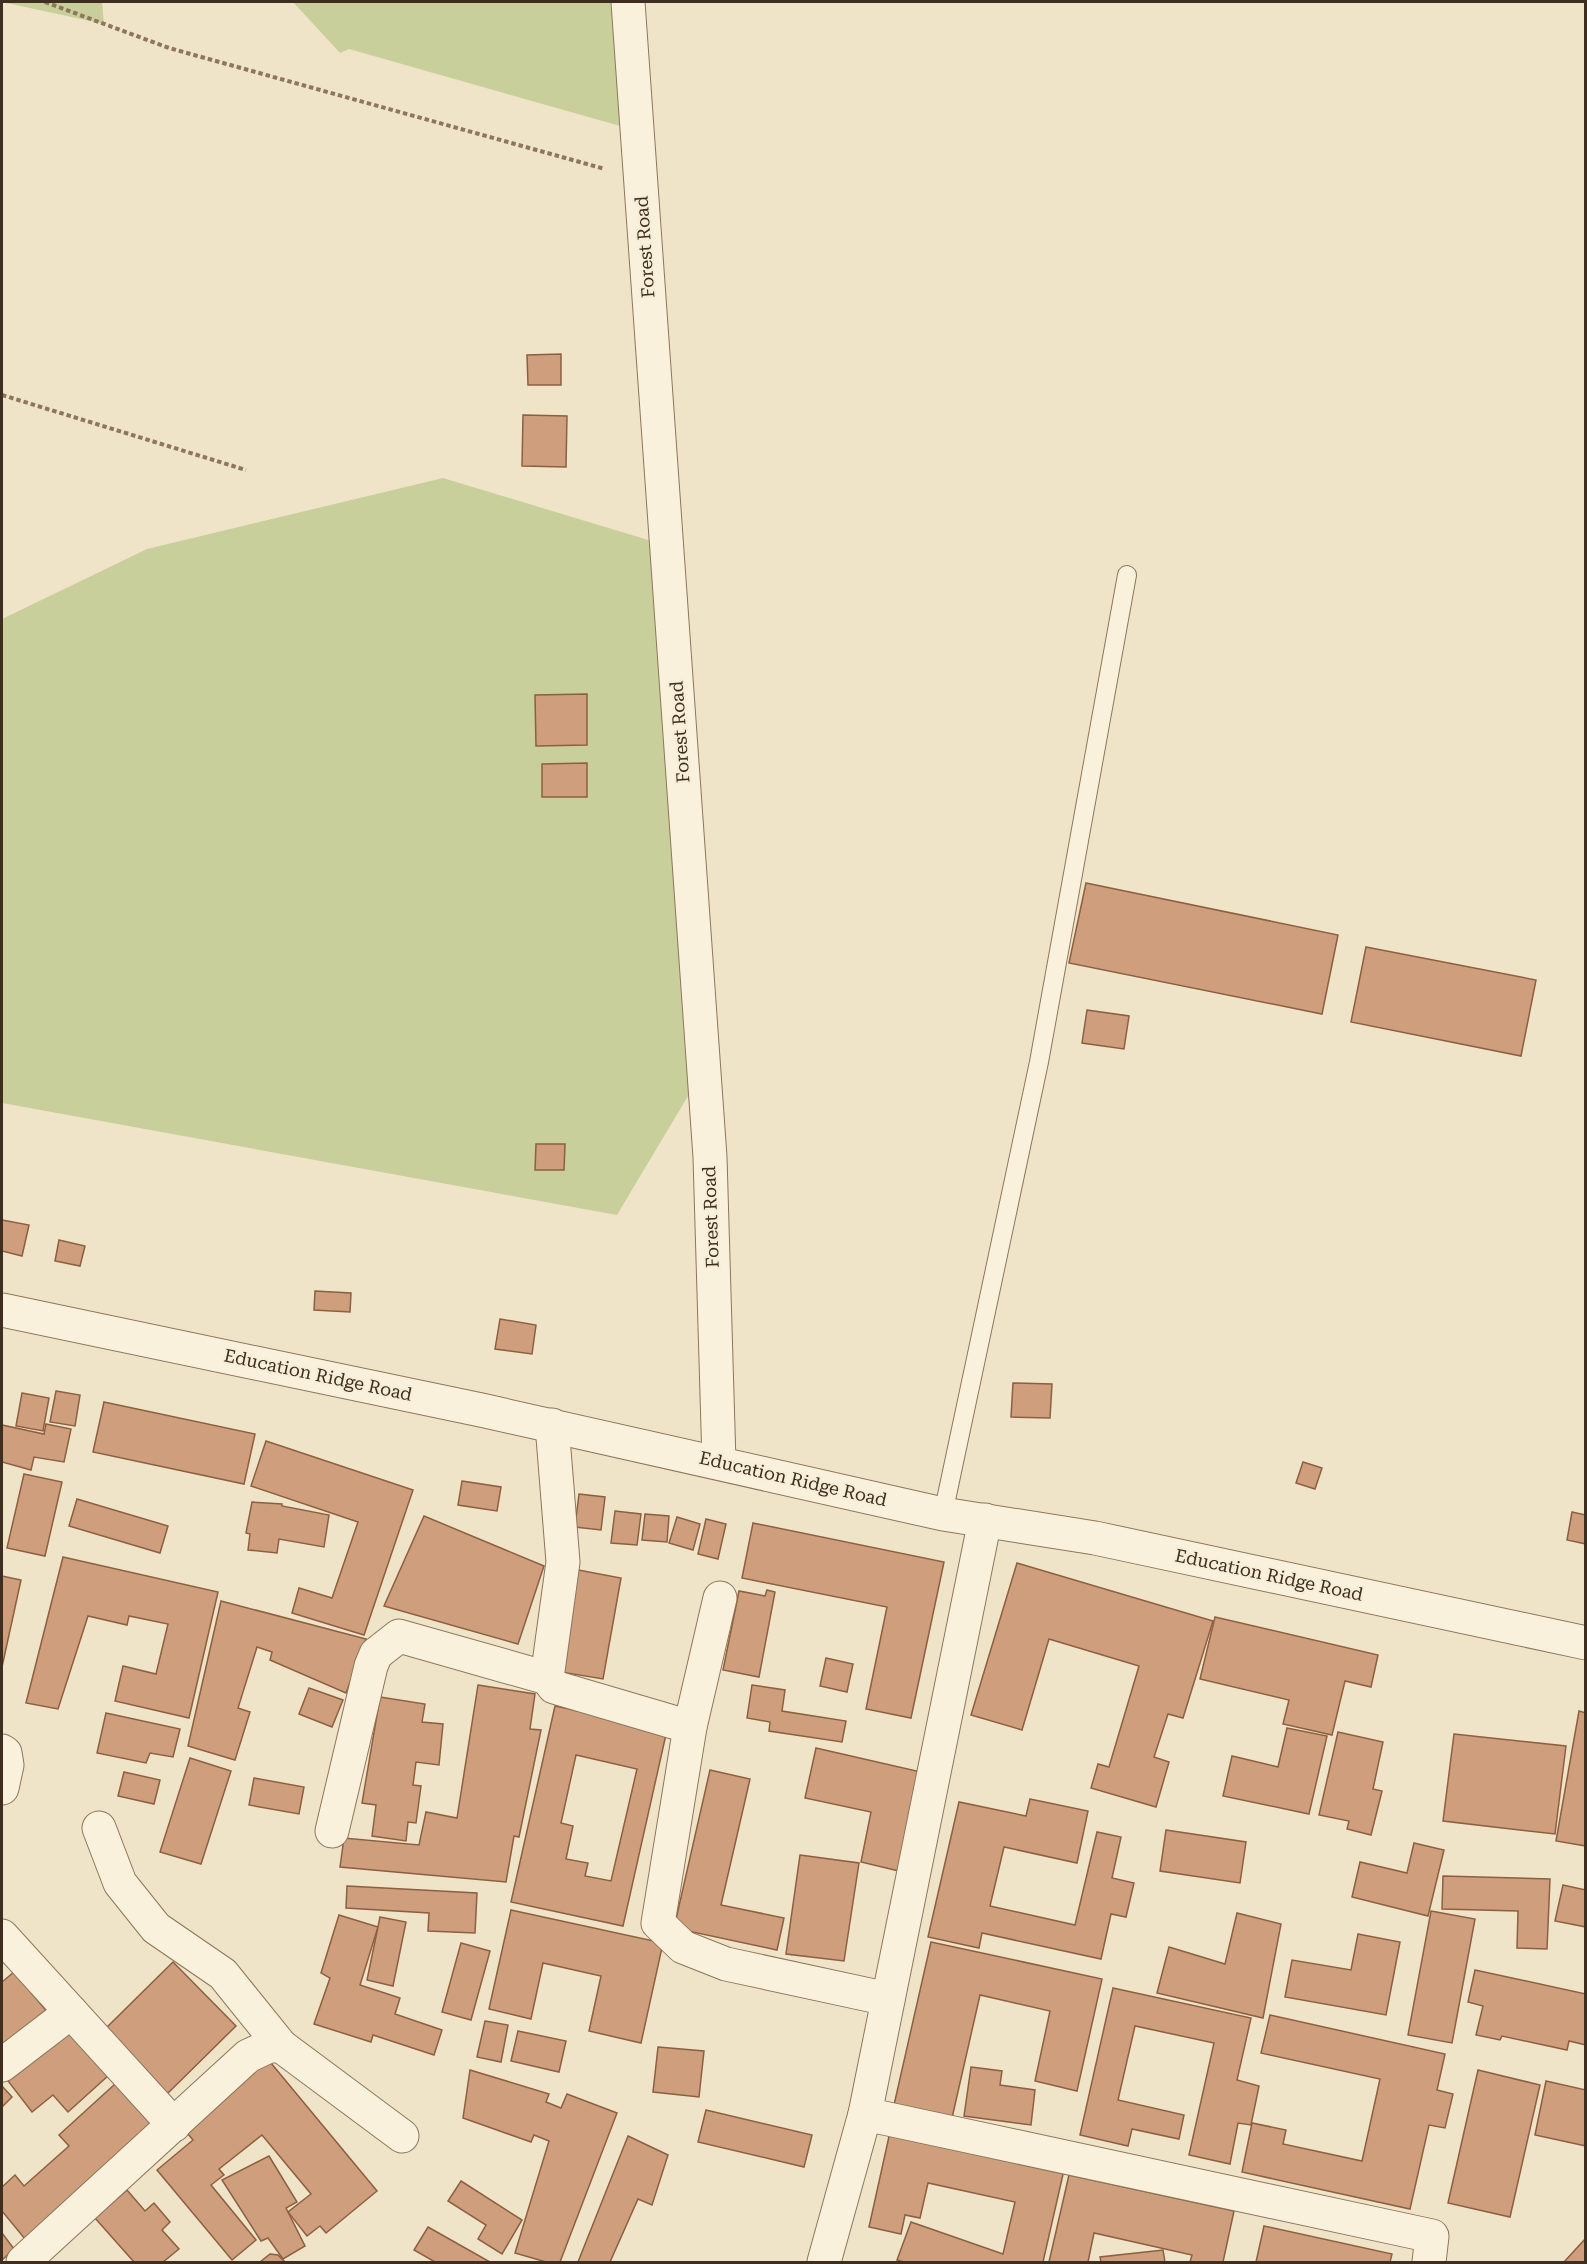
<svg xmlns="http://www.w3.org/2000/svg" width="1587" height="2264" font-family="'Roboto Serif',serif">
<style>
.green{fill:#c9cf9b}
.building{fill:#cf9f7d;stroke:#8d5f41;stroke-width:1.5;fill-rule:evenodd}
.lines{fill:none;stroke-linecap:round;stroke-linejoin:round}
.service-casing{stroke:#8d765c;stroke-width:20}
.minor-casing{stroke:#8d765c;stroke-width:35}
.tertiary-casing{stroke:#8d765c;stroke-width:35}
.path{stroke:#8d765c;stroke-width:4;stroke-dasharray:4.5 3;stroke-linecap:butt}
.service{stroke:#faf1dc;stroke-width:18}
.minor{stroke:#faf1dc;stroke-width:33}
.tertiary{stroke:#faf1dc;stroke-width:33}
.labels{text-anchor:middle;stroke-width:4.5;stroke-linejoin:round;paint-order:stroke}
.street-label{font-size:18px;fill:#3d2e20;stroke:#f7eed8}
</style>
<rect width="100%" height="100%" fill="#f0e4c8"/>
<g class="green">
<path d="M 2,2 L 102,2 L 104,24 Z"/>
<path d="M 293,2 L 643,2 L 652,135 L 349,49 L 340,53 Z"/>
<path d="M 443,478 L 655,542 L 697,1081 L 617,1215 L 2,1103 L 2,619 L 147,549 Z"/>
</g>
<g class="building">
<path d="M 561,354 L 561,385 L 528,385 L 527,355 Z"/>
<path d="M 523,415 L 567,416 L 566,467 L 522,466 Z"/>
<path d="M 587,694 L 587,745 L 536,746 L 535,695 Z"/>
<path d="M 587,763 L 587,797 L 542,797 L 542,764 Z"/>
<path d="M 1086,883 L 1338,935 L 1322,1014 L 1069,963 Z"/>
<path d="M 1366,947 L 1536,980 L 1521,1056 L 1351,1022 Z"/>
<path d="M 1087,1010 L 1129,1016 L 1124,1049 L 1082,1043 Z"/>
<path d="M 536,1144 L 565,1144 L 564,1170 L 535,1170 Z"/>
<path d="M 2,1220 L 29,1225 L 22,1256 L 2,1251 Z"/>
<path d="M 59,1240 L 85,1246 L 80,1266 L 55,1261 Z"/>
<path d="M 315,1291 L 351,1293 L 350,1312 L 314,1310 Z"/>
<path d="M 500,1319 L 536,1325 L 532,1354 L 495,1349 Z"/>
<path d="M 1013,1383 L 1052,1384 L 1050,1418 L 1011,1417 Z"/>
<path d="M 56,1391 L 80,1395 L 75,1426 L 50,1422 Z"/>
<path d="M 22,1393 L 49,1398 L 43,1431 L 16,1426 Z"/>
<path d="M 104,1402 L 255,1434 L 244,1484 L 93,1452 Z"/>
<path d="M 46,1424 L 71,1429 L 64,1462 L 34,1457 L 31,1470 L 2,1462 L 2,1425 L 44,1434 Z"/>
<path d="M 266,1441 L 413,1490 L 364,1635 L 292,1613 L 299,1588 L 332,1598 L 358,1522 L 251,1486 Z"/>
<path d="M 1303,1462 L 1322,1468 L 1315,1489 L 1296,1483 Z"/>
<path d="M 24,1474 L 62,1482 L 45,1556 L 7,1548 Z"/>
<path d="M 462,1481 L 501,1487 L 497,1511 L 458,1505 Z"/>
<path d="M 579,1494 L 605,1497 L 601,1530 L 575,1527 Z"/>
<path d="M 77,1499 L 168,1526 L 160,1553 L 69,1526 Z"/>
<path d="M 252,1502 L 282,1504 L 282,1506 L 329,1515 L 324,1547 L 279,1539 L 277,1553 L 248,1550 L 250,1534 L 246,1533 Z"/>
<path d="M 615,1511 L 641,1514 L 637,1545 L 611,1543 Z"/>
<path d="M 1572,1512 L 1586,1515 L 1586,1544 L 1567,1540 Z"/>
<path d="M 645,1514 L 669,1516 L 667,1542 L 642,1540 Z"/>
<path d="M 424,1516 L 544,1566 L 518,1644 L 384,1606 Z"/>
<path d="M 677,1517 L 700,1524 L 693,1550 L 669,1543 Z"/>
<path d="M 706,1519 L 726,1524 L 718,1559 L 698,1554 Z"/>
<path d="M 753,1523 L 944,1562 L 911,1718 L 866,1709 L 887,1607 L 742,1578 Z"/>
<path d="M 63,1557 L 218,1592 L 189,1718 L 115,1701 L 123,1666 L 156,1674 L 168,1624 L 129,1616 L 127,1625 L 88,1616 L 58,1709 L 26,1703 Z"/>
<path d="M 1017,1563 L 1213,1621 L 1183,1718 L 1168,1714 L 1154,1757 L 1169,1762 L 1156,1807 L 1091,1788 L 1098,1764 L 1109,1767 L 1139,1666 L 1049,1639 L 1022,1730 L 971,1715 Z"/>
<path d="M 573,1569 L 621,1578 L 603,1679 L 555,1671 Z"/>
<path d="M 2,1576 L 21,1580 L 2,1667 Z"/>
<path d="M 767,1590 L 775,1592 L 759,1677 L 723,1670 L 739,1591 L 765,1596 Z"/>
<path d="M 221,1601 L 366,1639 L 346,1693 L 270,1660 L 272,1652 L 257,1647 L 238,1708 L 250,1712 L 235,1760 L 188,1746 Z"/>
<path d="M 1215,1617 L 1378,1655 L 1371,1687 L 1345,1681 L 1332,1735 L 1283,1724 L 1289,1700 L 1200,1679 Z"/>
<path d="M 826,1658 L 853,1664 L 847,1692 L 820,1686 Z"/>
<path d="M 478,1685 L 535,1694 L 530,1729 L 541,1730 L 519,1837 L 514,1836 L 506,1882 L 340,1867 L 344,1838 L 419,1845 L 426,1812 L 457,1818 Z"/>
<path d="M 752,1685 L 785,1690 L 782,1711 L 846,1721 L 842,1742 L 769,1731 L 770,1722 L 747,1718 Z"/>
<path d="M 309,1688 L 343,1700 L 332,1727 L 299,1714 Z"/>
<path d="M 380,1697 L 425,1704 L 422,1722 L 443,1724 L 439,1765 L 416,1762 L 413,1785 L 421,1786 L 416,1823 L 408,1822 L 406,1841 L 372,1836 L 376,1805 L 362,1803 Z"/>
<path d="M 555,1706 L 667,1730 L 623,1926 L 511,1902 ZM 576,1755 L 637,1769 L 611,1881 L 585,1876 L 588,1863 L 566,1859 L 573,1826 L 561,1823 Z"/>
<path d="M 1579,1711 L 1586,1713 L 1586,1846 L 1556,1841 Z"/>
<path d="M 106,1713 L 180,1729 L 173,1757 L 150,1753 L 146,1763 L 97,1753 Z"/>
<path d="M 1287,1728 L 1327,1736 L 1309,1814 L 1223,1796 L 1232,1756 L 1278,1767 Z"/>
<path d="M 1338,1732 L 1383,1742 L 1373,1789 L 1382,1791 L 1371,1835 L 1347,1829 L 1349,1821 L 1319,1815 Z"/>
<path d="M 1454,1734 L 1566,1746 L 1555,1834 L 1443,1821 Z"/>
<path d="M 816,1748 L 921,1772 L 899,1871 L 861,1862 L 871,1812 L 805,1798 Z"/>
<path d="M 190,1758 L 231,1771 L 201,1864 L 160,1852 Z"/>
<path d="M 710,1770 L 750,1779 L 721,1905 L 784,1918 L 777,1950 L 674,1928 Z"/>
<path d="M 124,1772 L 160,1780 L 154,1804 L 118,1796 Z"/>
<path d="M 254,1778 L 304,1787 L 299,1814 L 249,1805 Z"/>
<path d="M 1030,1799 L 1088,1811 L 1077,1863 L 1004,1847 L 990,1906 L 1075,1925 L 1097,1832 L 1121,1837 L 1112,1878 L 1134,1883 L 1126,1917 L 1111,1914 L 1101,1959 L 982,1933 L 979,1948 L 928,1937 L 959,1802 L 1026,1816 Z"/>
<path d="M 1166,1830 L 1246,1842 L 1240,1883 L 1160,1871 Z"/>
<path d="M 1414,1843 L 1444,1850 L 1428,1916 L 1352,1897 L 1360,1862 L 1407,1873 Z"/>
<path d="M 800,1855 L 859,1863 L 844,1961 L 786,1954 Z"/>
<path d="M 1443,1876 L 1550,1879 L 1547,1949 L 1517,1948 L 1518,1911 L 1442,1909 Z"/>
<path d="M 1563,1885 L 1586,1890 L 1586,1927 L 1555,1921 Z"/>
<path d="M 347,1886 L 477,1893 L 475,1933 L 428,1931 L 429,1913 L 346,1908 Z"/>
<path d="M 511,1910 L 663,1943 L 641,2043 L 589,2031 L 601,1976 L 543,1963 L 531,2019 L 489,2009 Z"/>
<path d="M 1431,1911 L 1475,1919 L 1452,2043 L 1408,2035 Z"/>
<path d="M 1237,1913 L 1281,1924 L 1263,2018 L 1157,1993 L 1169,1947 L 1225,1964 Z"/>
<path d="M 339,1915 L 378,1927 L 360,1985 L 400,1998 L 395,2014 L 442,2030 L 434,2055 L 373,2035 L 371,2042 L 314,2024 L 330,1978 L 321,1973 Z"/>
<path d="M 380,1917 L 406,1922 L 393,1986 L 367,1980 Z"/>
<path d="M 1358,1934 L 1400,1942 L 1386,2015 L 1285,1997 L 1292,1960 L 1351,1970 Z"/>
<path d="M 931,1942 L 1102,1979 L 1077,2091 L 1035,2081 L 1050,2011 L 980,1995 L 952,2118 L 894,2105 Z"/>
<path d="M 461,1943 L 490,1951 L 471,2020 L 442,2012 Z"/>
<path d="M 173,1962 L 236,2026 L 166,2095 L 103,2031 Z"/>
<path d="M 1475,1970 L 1586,1994 L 1586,2045 L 1569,2041 L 1567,2050 L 1502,2036 L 1500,2040 L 1476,2035 L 1483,2006 L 1468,2002 Z"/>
<path d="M 14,1972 L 49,2014 L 2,2045 L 2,1982 Z"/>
<path d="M 1113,1988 L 1251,2018 L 1237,2080 L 1259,2086 L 1251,2125 L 1238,2123 L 1230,2164 L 1189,2155 L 1214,2043 L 1135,2026 L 1118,2100 L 1184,2115 L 1179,2139 L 1132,2129 L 1128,2146 L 1080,2135 Z"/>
<path d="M 1270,2015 L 1445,2054 L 1437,2090 L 1453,2094 L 1445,2128 L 1429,2125 L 1410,2209 L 1242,2172 L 1252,2123 L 1286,2130 L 1283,2144 L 1362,2161 L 1380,2079 L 1261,2053 Z"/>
<path d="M 485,2021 L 508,2025 L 501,2062 L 477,2057 Z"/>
<path d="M 518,2031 L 566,2041 L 559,2072 L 511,2061 Z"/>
<path d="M 70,2032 L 109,2075 L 68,2112 L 53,2095 L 32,2112 L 8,2081 Z"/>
<path d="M 658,2047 L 704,2051 L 699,2097 L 653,2092 Z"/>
<path d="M 266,2057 L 377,2191 L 326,2233 L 320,2226 L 307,2236 L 288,2212 L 311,2194 L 262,2135 L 219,2169 L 224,2175 L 211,2185 L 256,2240 L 232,2260 L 157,2170 L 193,2140 L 182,2127 Z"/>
<path d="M 971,2067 L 1002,2071 L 1000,2085 L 1035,2090 L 1031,2125 L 964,2116 Z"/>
<path d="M 470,2070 L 549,2094 L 546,2102 L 561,2108 L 567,2094 L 617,2113 L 560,2262 L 546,2262 L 515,2253 L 549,2141 L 534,2135 L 531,2142 L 463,2118 Z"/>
<path d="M 1478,2070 L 1540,2085 L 1510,2217 L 1448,2203 Z"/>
<path d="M 1546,2081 L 1586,2090 L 1586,2146 L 1535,2135 Z"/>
<path d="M 115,2084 L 154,2126 L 25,2239 L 2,2211 L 2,2187 L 15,2175 L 24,2186 L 69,2146 L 59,2135 Z"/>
<path d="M 2,2086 L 12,2097 L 2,2107 Z"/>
<path d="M 706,2110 L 812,2135 L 804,2167 L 698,2142 Z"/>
<path d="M 890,2132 L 1064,2170 L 1043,2262 L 904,2262 L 897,2260 L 911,2222 L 1003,2254 L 1015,2202 L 928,2183 L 920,2218 L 905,2215 L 901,2234 L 869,2227 Z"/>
<path d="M 628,2136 L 668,2155 L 652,2205 L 638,2199 L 610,2262 L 578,2262 Z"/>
<path d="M 269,2156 L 297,2202 L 286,2208 L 305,2246 L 283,2259 L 268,2238 L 261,2241 L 222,2180 Z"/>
<path d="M 1069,2175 L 1234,2211 L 1223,2262 L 1190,2262 L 1192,2255 L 1094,2233 L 1088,2262 L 1049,2262 Z"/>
<path d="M 461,2181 L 522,2220 L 502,2254 L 478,2239 L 486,2225 L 448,2201 Z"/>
<path d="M 127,2190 L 145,2211 L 154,2203 L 170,2222 L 162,2230 L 179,2249 L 163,2262 L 134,2262 L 95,2218 Z"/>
<path d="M 1264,2226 L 1392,2254 L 1390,2262 L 1256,2262 Z"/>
<path d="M 428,2227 L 490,2262 L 435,2262 L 414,2250 Z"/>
<path d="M 2,2233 L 14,2249 L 2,2260 Z"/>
<path d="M 1586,2238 L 1586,2262 L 1564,2262 Z"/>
<path d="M 1163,2250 L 1165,2262 L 1101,2262 L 1100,2257 Z"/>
<path d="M 270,2254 L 278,2255 L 285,2262 L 260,2262 Z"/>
</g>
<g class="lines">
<g class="service-casing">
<path id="service" d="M 943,1514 L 1039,1062 L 1127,575"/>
</g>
<g class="minor-casing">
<g id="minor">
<path d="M 628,2 L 710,1157 L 719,1462"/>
<path d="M 552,1425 L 563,1562 L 547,1678 L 554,1687 L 690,1727 L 720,1598"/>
<path d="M 690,1727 L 658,1923 L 683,1947 L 726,1964 L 888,1999"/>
<path d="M 2,1751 L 5,1753 L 7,1765 L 2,1788"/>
<path d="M 99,1828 L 120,1883 L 156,1928 L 223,1974 L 281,2046"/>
<path d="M 332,1831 L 371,1666 L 376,1654 L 399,1636 L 547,1678"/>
<path d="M 2,1936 L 174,2125"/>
<path d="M 2,2065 L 71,2012"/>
<path d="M 865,2114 L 1432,2236 L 1429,2262"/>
<path d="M 23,2262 L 248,2056 L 269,2046 L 281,2046 L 402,2136"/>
<path d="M 824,2262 L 865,2114 L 985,1520"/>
</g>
</g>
<g class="tertiary-casing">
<path id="tertiary" d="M 2,1310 L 481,1410 L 943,1514 L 1095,1538 L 1586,1643"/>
</g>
<g class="path">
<path d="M 45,2 L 169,48 L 605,169"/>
<path d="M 2,395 L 246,470"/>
</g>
<use href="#service" class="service"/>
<use href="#minor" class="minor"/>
<use href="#tertiary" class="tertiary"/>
</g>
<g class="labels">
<g class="street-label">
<text transform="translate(645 247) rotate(-94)" y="6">Forest Road</text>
<text transform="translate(680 732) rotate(-94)" y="6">Forest Road</text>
<text transform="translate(711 1217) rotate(-92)" y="6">Forest Road</text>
<text transform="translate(318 1375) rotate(12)" y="6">Education Ridge Road</text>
<text transform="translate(793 1479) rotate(13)" y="6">Education Ridge Road</text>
<text transform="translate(1269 1575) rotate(12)" y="6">Education Ridge Road</text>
</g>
</g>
<rect width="1587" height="2264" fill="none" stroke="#3d2e20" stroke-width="6"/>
</svg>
